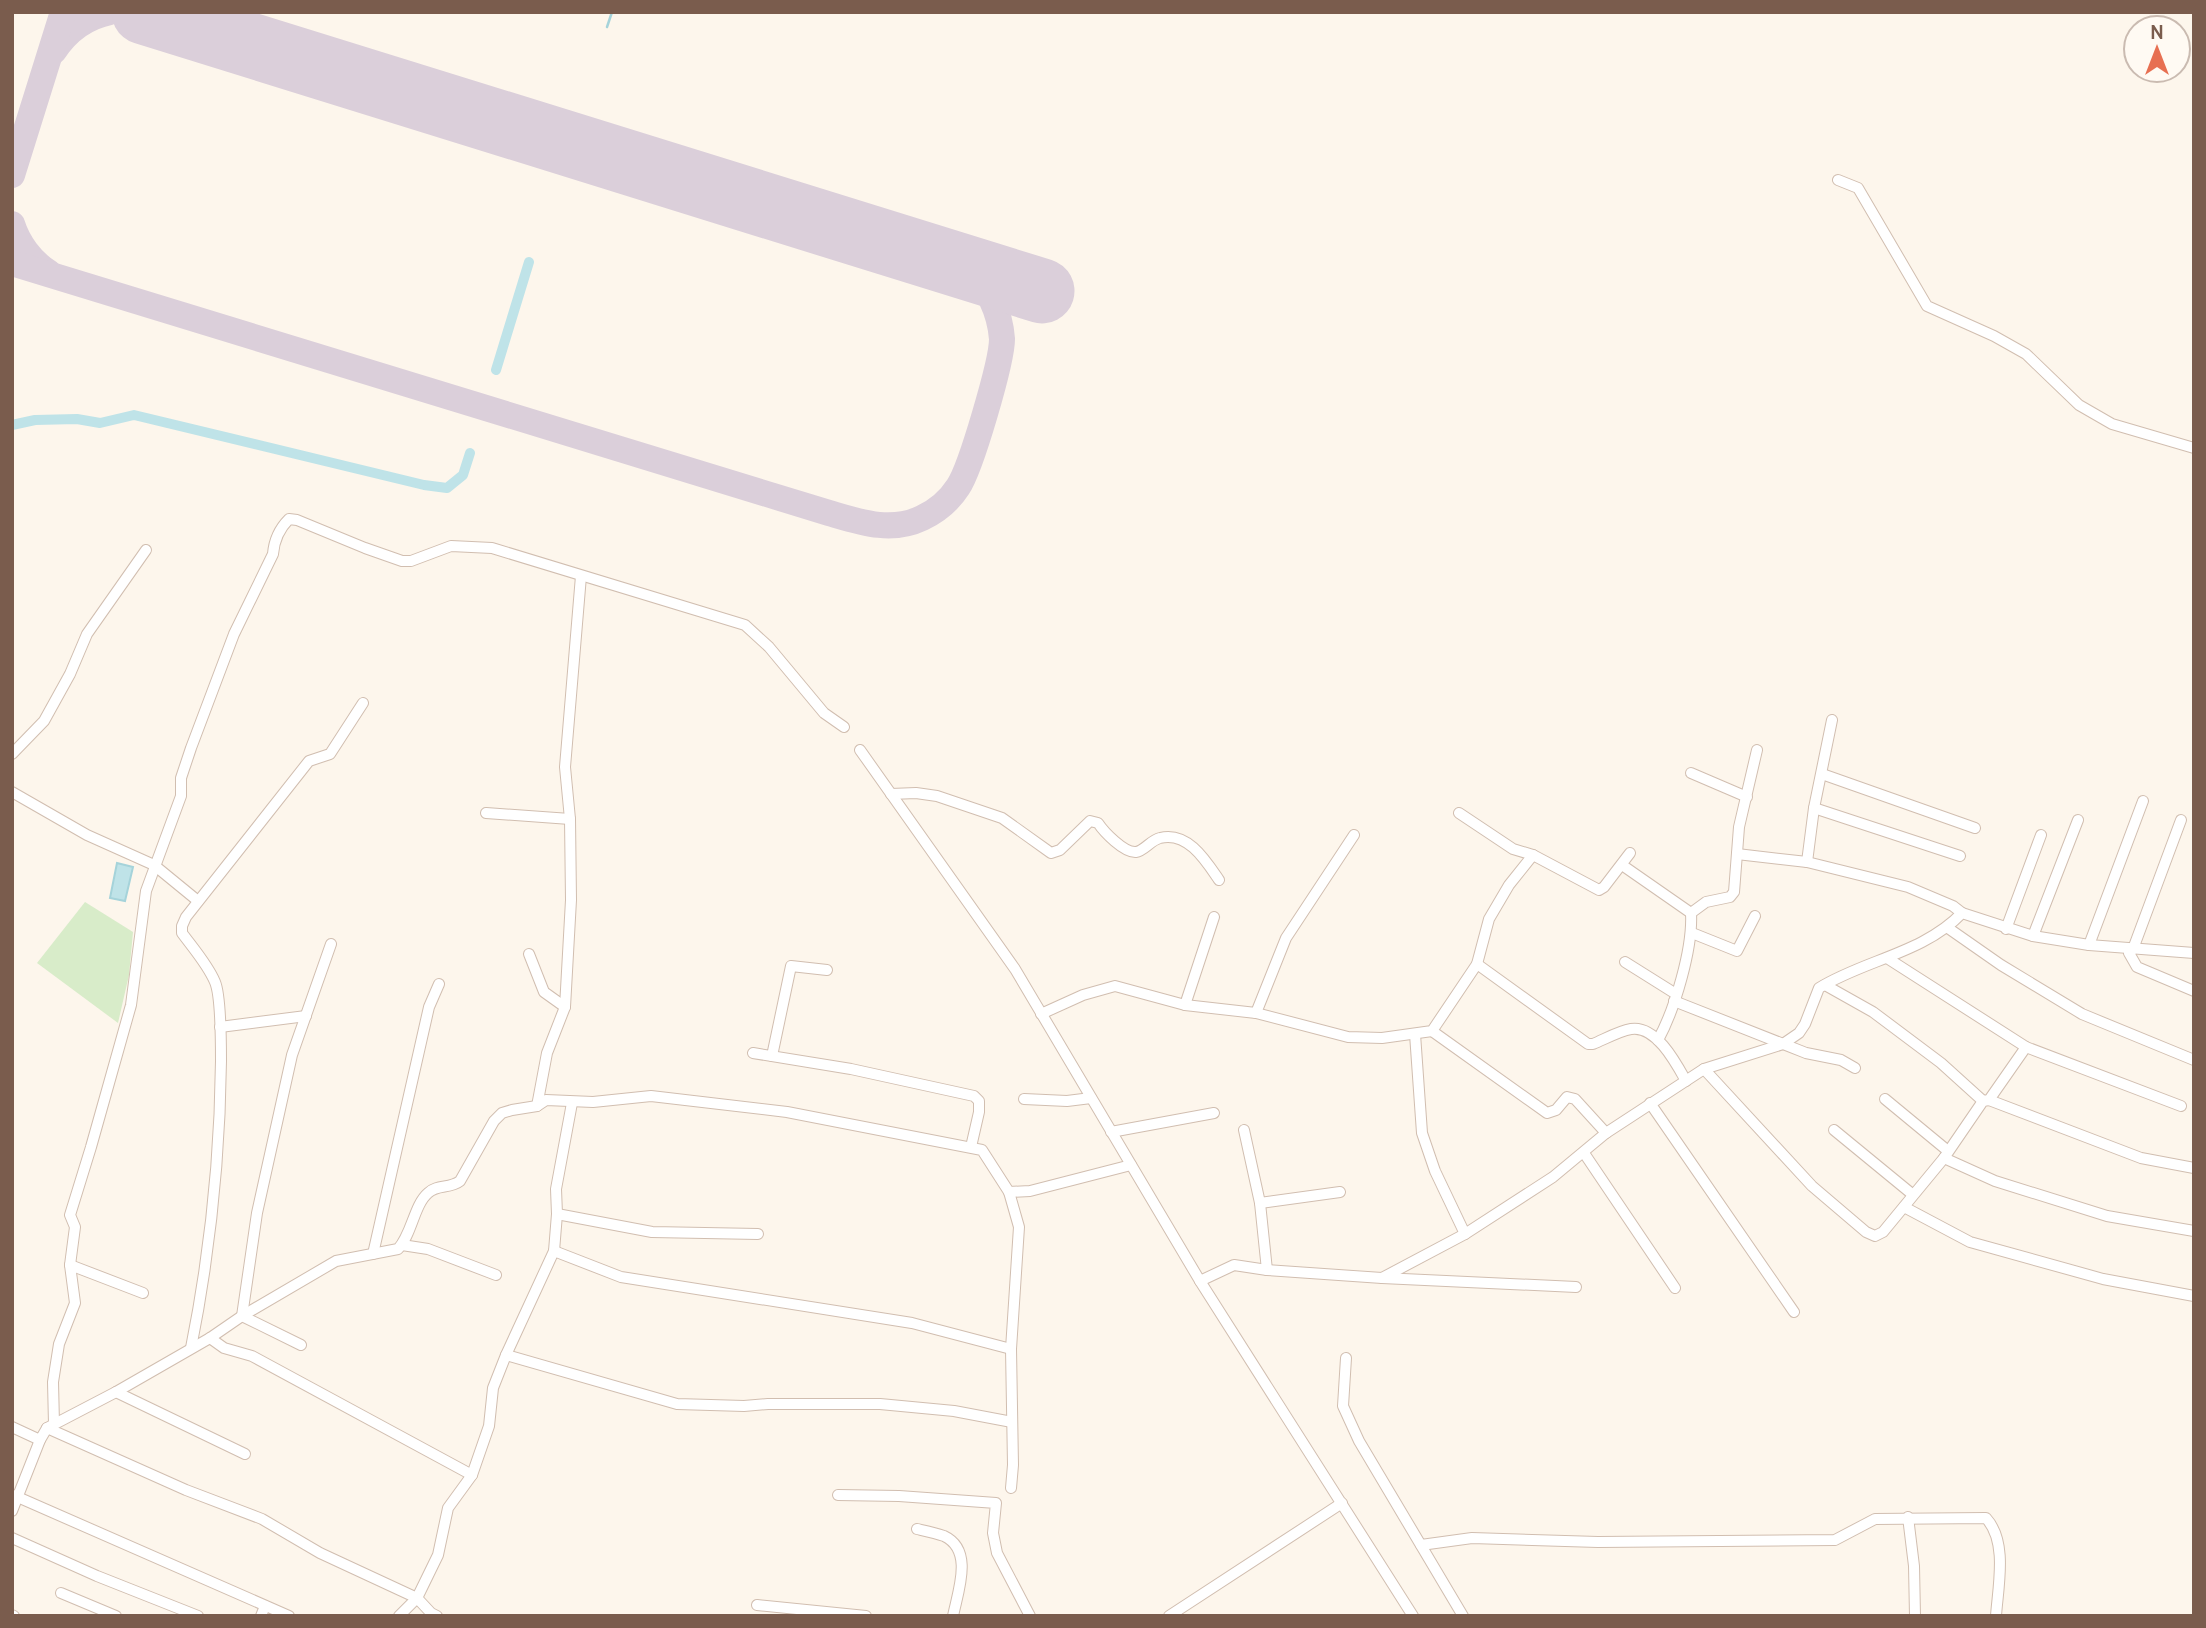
<svg xmlns="http://www.w3.org/2000/svg" width="2206" height="1628" font-family="Cabin,sans-serif">
<style>
.green{fill:#d8ecc9}
.water{fill:#bfe3e8;stroke:#a5d3da;stroke-width:2}
.lines{fill:none;stroke-linecap:round;stroke-linejoin:round}
.stream{stroke:#a5d3da;stroke-width:2.5}
.canal{stroke:#bfe3e8;stroke-width:10}
.taxiway{stroke:#dbcfda;stroke-width:26}
.runway{stroke:#dbcfda;stroke-width:65}
.street-casing{stroke:#d1beb0;stroke-width:12}
.street{stroke:#fff;stroke-width:10}
</style>
<rect width="100%" height="100%" fill="#fdf6ec"/>
<path class="green" d="M 85,902 L 133,932 L 129,975 L 118,1023 L 37,963 Z"/>
<path class="water" d="M 117,863 L 133,867 L 125,901 L 110,898 Z"/>
<g class="lines">
<path class="stream" d="M 607,27 L 612,12"/>
<g class="canal">
<path d="M 496,370 L 529,262"/>
<path d="M 12,425 L 35,420 L 77,419 L 100,423 L 134,415 L 424,485 L 447,488 L 463,475 L 470,453"/>
</g>
<g class="taxiway">
<path d="M 54,51 C 67,31 86,17 110,12"/>
<path d="M 12,175 L 63,12"/>
<path d="M 12,224 C 18,243 31,261 48,272"/>
<path d="M 12,263 L 829,513 C 860,522 891,533 922,518 C 937,511 949,501 958,487 C 971,468 1002,361 1002,339 C 1000,312 988,286 968,268"/>
</g>
<path class="runway" d="M 144,12 L 1042,291"/>
<g class="street-casing">
<g id="street">
<path d="M 1838,180 L 1858,188 L 1927,306 L 1994,336 L 2026,354 L 2079,405 L 2112,424 L 2194,448"/>
<path d="M 860,750 L 1015,969 L 1200,1281 L 1413,1616"/>
<path d="M 12,754 L 44,721 L 70,674 L 87,634 L 146,550"/>
<path d="M 1691,773 L 1747,797"/>
<path d="M 1822,774 L 1975,828"/>
<path d="M 12,792 L 87,835 L 154,865 L 198,901"/>
<path d="M 891,794 L 916,793 L 937,796 L 1002,818 L 1051,853 L 1060,850 L 1090,821 L 1098,823 C 1104,832 1124,853 1136,852 C 1144,851 1151,840 1160,838 C 1188,831 1206,861 1219,880"/>
<path d="M 1814,808 L 1960,856"/>
<path d="M 486,813 L 570,819"/>
<path d="M 1459,813 L 1513,849 L 1533,855 L 1599,890 L 1604,887 L 1630,853"/>
<path d="M 2181,820 L 2133,949 L 2129,953 L 2137,967 L 2194,991"/>
<path d="M 1737,854 L 1807,862 L 1908,887 L 1953,906 L 1962,913"/>
<path d="M 1807,862 L 1814,808 L 1832,720"/>
<path d="M 1622,865 L 1691,913"/>
<path d="M 1948,928 L 2001,965 L 2082,1014 L 2194,1060"/>
<path d="M 2006,929 L 2041,835"/>
<path d="M 1692,933 L 1737,951 L 1755,916"/>
<path d="M 2033,936 L 2078,820"/>
<path d="M 2089,945 L 2143,801"/>
<path d="M 529,954 L 544,992 L 565,1007"/>
<path d="M 1887,958 L 2026,1047 L 2181,1106"/>
<path d="M 1625,962 L 1676,994"/>
<path d="M 1477,964 L 1588,1044 L 1593,1044 C 1605,1039 1619,1031 1631,1029 C 1656,1025 1676,1063 1686,1081"/>
<path d="M 1825,985 L 1873,1012 L 1941,1063 L 1983,1101"/>
<path d="M 1674,1001 L 1806,1053 L 1841,1060 L 1855,1068"/>
<path d="M 1185,1005 L 1214,917"/>
<path d="M 1256,1013 L 1286,938 L 1354,835"/>
<path d="M 1041,1014 L 1083,995 L 1115,986 L 1185,1005 L 1256,1013 L 1348,1037 L 1382,1038 L 1432,1031 L 1477,964 L 1489,919 L 1509,885 L 1533,855"/>
<path d="M 220,1027 L 306,1016"/>
<path d="M 1432,1031 L 1547,1113 L 1556,1110 L 1567,1097 L 1575,1099 L 1606,1133"/>
<path d="M 1415,1034 L 1422,1133 L 1435,1171 L 1465,1234"/>
<path d="M 1658,1040 C 1675,1009 1693,948 1691,913 L 1706,902 L 1730,897 L 1734,892 L 1739,827 L 1757,750"/>
<path d="M 753,1053 L 851,1069 L 974,1096 L 979,1101 L 979,1112 L 971,1147"/>
<path d="M 772,1056 L 791,966 L 827,970"/>
<path d="M 1704,1069 L 1812,1186 L 1866,1232 L 1875,1236 L 1883,1232 L 1944,1158 L 1983,1101 L 1989,1100 L 2026,1047"/>
<path d="M 1024,1099 L 1067,1101 L 1091,1098"/>
<path d="M 1885,1099 L 1948,1151"/>
<path d="M 1989,1100 L 2141,1158 L 2194,1168"/>
<path d="M 1650,1103 L 1794,1312"/>
<path d="M 537,1106 L 547,1053 L 565,1007 L 571,900 L 570,819 L 565,767 L 581,576"/>
<path d="M 1244,1130 L 1260,1203 L 1267,1270"/>
<path d="M 1834,1130 L 1912,1194"/>
<path d="M 1111,1132 L 1214,1113"/>
<path d="M 1584,1153 L 1675,1288"/>
<path d="M 1944,1158 L 1995,1181 L 2107,1216 L 2194,1231"/>
<path d="M 1009,1192 L 1030,1191 L 1131,1165"/>
<path d="M 1260,1203 L 1340,1192"/>
<path d="M 1904,1207 L 1970,1242 L 2103,1279 L 2194,1296"/>
<path d="M 557,1214 L 652,1232 L 758,1234"/>
<path d="M 402,1245 L 428,1249 L 496,1275"/>
<path d="M 554,1251 L 621,1277 L 912,1323 L 1011,1349"/>
<path d="M 373,1254 L 429,1007 L 439,984"/>
<path d="M 70,1265 L 143,1293"/>
<path d="M 1382,1278 L 1465,1234 L 1553,1177 L 1606,1133 L 1704,1069 L 1783,1044 L 1799,1033 L 1805,1024 L 1819,988 C 1864,960 1924,953 1962,913 L 2033,936 L 2089,945 L 2194,953"/>
<path d="M 1200,1281 L 1234,1265 L 1267,1270 L 1382,1278 L 1576,1287"/>
<path d="M 210,1338 L 224,1348 L 252,1356 L 472,1475"/>
<path d="M 301,1345 L 242,1316 L 257,1213 L 292,1055 L 331,944"/>
<path d="M 191,1348 C 210,1253 220,1159 221,1061 C 221,1044 221,996 215,982 C 208,965 193,948 182,933 L 182,926 L 186,917 L 309,761 L 330,754 L 363,703"/>
<path d="M 506,1355 L 677,1404 L 744,1406 L 768,1404 L 880,1404 L 954,1411 L 1012,1422"/>
<path d="M 1346,1358 L 1343,1406 L 1359,1441 L 1463,1616"/>
<path d="M 116,1392 L 245,1454"/>
<path d="M 54,1424 L 53,1382 L 59,1344 L 75,1303 L 70,1265 L 75,1227 L 70,1215 L 91,1147 L 131,1005 L 146,891 L 181,796 L 181,778 L 191,748 L 234,634 L 273,554 C 274,541 279,529 289,519 L 297,520 L 365,548 L 402,561 L 411,561 L 451,546 L 492,548 L 745,625 L 769,647 L 824,713 L 844,727"/>
<path d="M 12,1427 L 40,1440"/>
<path d="M 47,1428 L 186,1490 L 262,1519 L 320,1553 L 417,1598 L 431,1613 L 437,1616"/>
<path d="M 13,1495 L 289,1616"/>
<path d="M 838,1495 L 899,1496 L 996,1503 L 993,1533 L 997,1553 L 1030,1616"/>
<path d="M 12,1511 L 40,1440 L 47,1428 L 116,1392 L 210,1338 L 242,1316 L 336,1261 L 398,1249 C 412,1234 414,1205 428,1193 C 437,1184 450,1189 460,1181 L 494,1121 L 502,1113 L 512,1110 L 537,1106 L 546,1100 L 593,1102 L 651,1096 L 787,1112 L 982,1150 L 1009,1192 L 1019,1227 L 1011,1349 L 1013,1465 L 1011,1488"/>
<path d="M 1908,1517 L 1914,1566 L 1915,1616"/>
<path d="M 917,1529 C 926,1531 936,1533 944,1536 C 974,1550 958,1591 953,1616"/>
<path d="M 12,1538 L 97,1576 L 198,1616"/>
<path d="M 1421,1545 L 1472,1538 L 1598,1542 L 1835,1540 L 1875,1519 L 1986,1518 C 2008,1542 1998,1586 1996,1616"/>
<path d="M 61,1593 L 116,1616"/>
<path d="M 757,1605 L 866,1616"/>
<path d="M 12,1615 L 14,1616"/>
<path d="M 261,1616 L 265,1606"/>
<path d="M 399,1616 L 417,1598 L 438,1555 L 448,1508 L 472,1475 L 489,1426 L 493,1388 L 506,1355 L 554,1251 L 557,1214 L 556,1189 L 572,1103"/>
<path d="M 1169,1616 L 1342,1503"/>
</g>
</g>
<use href="#street" class="street"/>
</g>
<rect width="2206" height="1628" fill="none" stroke="#7a5c4d" stroke-width="28"/>
<g transform="translate(2157 49)"><circle r="33" fill="#fffaf3" stroke="#cabbb1" stroke-width="2"/>
<path d="M0-5L12 26L0 18L-12 26Z" fill="#e76f51"/>
<text y="-10" font-size="19" font-weight="bold" text-anchor="middle" fill="#7a5c4d">N</text>
</g>
</svg>
